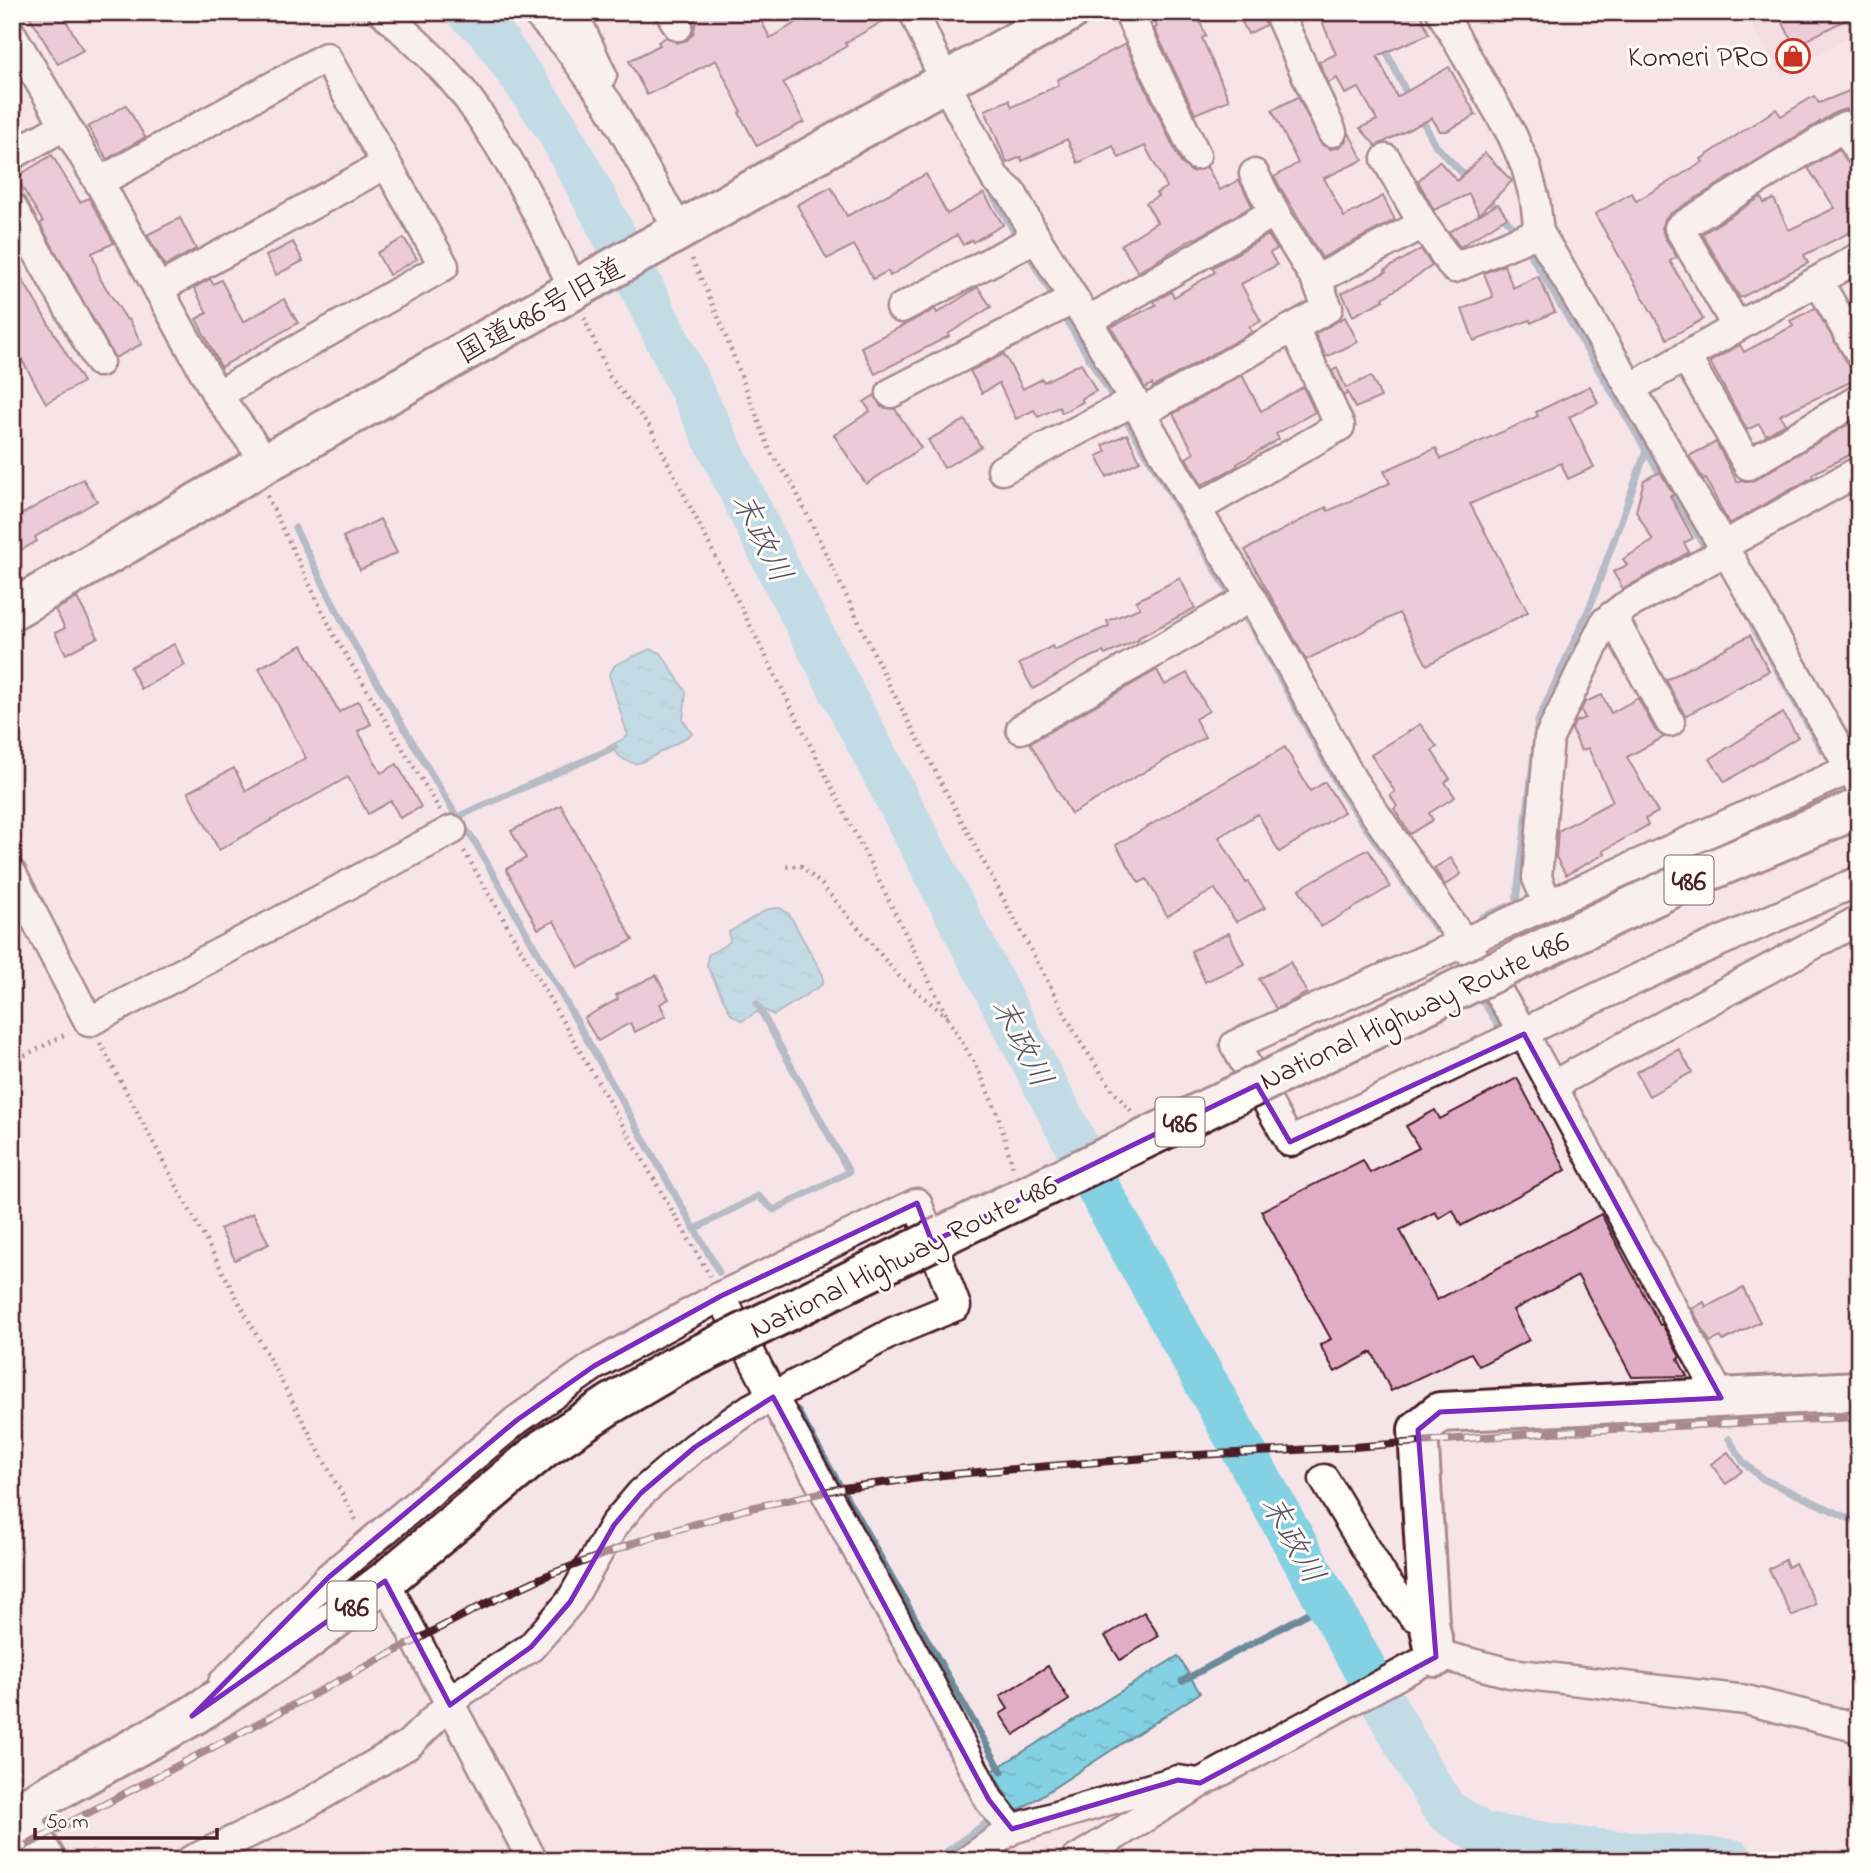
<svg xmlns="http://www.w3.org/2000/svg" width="1871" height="1873" font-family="'Indie Flower','Klee One',sans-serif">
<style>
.built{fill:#efd4de}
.water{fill:url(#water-ripples);stroke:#6c8a99;stroke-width:2}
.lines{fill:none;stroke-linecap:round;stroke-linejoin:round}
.stream{stroke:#6c8a99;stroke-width:7}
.river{stroke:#83d1e2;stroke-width:44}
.building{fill:#e1adc6;stroke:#4a1f2b;stroke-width:2}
.street-casing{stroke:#4a1f2b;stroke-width:33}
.secondary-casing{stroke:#4a1f2b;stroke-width:44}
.highway-casing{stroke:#4a1f2b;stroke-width:44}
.path{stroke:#4a1f2b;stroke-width:4.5;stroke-dasharray:2 5;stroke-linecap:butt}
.street{stroke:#fdfcf7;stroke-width:28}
.secondary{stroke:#fdfcf7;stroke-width:38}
.highway{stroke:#fdfcf7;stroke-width:38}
.rail-casing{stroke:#4a1f2b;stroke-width:8}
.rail{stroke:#fdfcf7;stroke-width:5;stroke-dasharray:16;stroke-linecap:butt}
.highway-bridge-casing{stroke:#4a1f2b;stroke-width:44;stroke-linecap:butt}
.highway-bridge{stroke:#fdfcf7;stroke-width:38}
.marked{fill:none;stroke:#7b2cbf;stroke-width:5;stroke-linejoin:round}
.labels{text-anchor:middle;stroke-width:6;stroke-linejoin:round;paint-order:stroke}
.shield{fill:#fdfcf7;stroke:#806168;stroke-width:2}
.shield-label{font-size:28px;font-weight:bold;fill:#4a1f2b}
.poi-label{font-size:30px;fill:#4a1f2b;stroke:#fdfcf7;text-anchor:end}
.street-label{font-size:30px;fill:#4a1f2b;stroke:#fdfcf7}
.water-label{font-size:32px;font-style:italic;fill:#5b5462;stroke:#fdfcf7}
</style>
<defs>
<pattern id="water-ripples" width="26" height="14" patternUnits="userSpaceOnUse" patternTransform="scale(1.75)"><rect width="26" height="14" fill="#83d1e2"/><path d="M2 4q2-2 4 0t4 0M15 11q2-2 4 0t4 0" fill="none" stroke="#73b3c2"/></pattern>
</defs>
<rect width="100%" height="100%" fill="#f5e4e8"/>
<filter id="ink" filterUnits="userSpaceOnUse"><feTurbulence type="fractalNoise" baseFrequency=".0143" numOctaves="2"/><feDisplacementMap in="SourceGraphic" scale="14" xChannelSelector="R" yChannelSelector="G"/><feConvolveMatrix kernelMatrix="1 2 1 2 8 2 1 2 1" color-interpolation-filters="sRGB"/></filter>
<g filter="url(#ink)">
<path class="built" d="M 1744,12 L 1859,12 L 1859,37 L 1856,33 L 1782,75 Z"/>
<g class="water">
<path d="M 650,649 L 661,653 L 686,692 L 683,720 L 692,734 C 681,740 648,761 638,763 C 626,764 616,754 610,746 L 628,736 L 609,675 L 615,665 Z"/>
<path d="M 780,908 L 789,914 L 823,975 L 823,984 L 774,1015 L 762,1009 L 742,1021 L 731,1014 L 707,966 L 708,955 L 730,942 L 729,932 L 768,909 Z"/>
<path d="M 1178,1656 L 1200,1693 L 1016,1812 L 992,1771 Z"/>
</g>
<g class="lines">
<g class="stream">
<path d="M 1383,45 L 1410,100"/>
<path d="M 1420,116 L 1436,146 L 1470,181"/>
<path d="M 993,196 L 1019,240"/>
<path d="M 1486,197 L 1520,235"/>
<path d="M 1525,245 L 1663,479"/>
<path d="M 1026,250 L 1055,300"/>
<path d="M 1061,311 L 1116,403"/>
<path d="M 1122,413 L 1234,601"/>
<path d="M 1670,489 L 1709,554"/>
<path d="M 295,528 L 353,642 L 457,817 L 475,842 L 719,1272"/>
<path d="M 1241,611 L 1257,636 L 1342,793 L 1436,929"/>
<path d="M 1753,627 L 1822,750"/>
<path d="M 457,817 L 615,747"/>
<path d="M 1482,917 L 1516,903 L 1538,721 L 1591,604 L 1646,451"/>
<path d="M 1478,993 L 1503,1033"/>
<path d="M 1600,1204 L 1623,1246"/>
<path d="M 695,1229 L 758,1196 L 774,1210 L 849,1172 L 757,1004"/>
<path d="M 797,1410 L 1002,1772"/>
<path d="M 1729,1439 L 1744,1463 L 1763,1479 L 1859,1523"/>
<path d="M 1182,1681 L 1329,1602"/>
<path d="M 1199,1853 L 1204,1861"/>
<path d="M 934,1861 L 994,1817"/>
</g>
<path class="river" d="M 468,12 L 489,30 L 557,128 L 642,288 L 781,574 L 1102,1195 L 1424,1776 L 1445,1810 L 1484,1835 L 1586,1850 L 1732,1861"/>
</g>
<g class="building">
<path d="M 27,12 L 61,12 L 83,50 L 58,64 Z"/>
<path d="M 691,12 L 757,12 L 770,38 L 814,12 L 898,13 L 845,43 L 847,46 L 783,83 L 804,122 L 757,146 L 739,113 L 741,111 L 716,60 L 647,95 L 629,61 L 660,45 L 658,42 L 667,37 L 677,43 L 687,40 L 693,34 L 696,22 Z"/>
<path d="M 1151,12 L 1196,12 L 1206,36 L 1202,38 L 1229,100 L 1195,114 L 1154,28 L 1157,27 Z"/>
<path d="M 1237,12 L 1262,12 L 1266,25 L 1248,34 Z"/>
<path d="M 1318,12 L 1420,12 L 1429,34 L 1377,56 L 1397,97 L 1449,67 L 1476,115 L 1447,131 L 1440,131 L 1432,118 L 1376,146 L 1360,128 L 1377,120 L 1359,88 L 1345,94 L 1337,78 L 1328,83 L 1319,62 L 1336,54 Z"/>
<path d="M 1777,12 L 1859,12 L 1859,13 L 1795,46 Z"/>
<path d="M 1125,44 L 1181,163 L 1192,172 L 1207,167 L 1220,190 L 1239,180 L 1252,206 L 1195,239 L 1194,238 L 1138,272 L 1121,245 L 1157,222 L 1146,203 L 1158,196 L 1156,193 L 1167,187 L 1145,146 L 1119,158 L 1113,146 L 1078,163 L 1067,139 L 1022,161 L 1021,157 L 1007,163 L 985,110 L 1009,100 L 1012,107 L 1059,85 L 1057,80 Z"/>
<path d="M 1859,87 L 1859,117 L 1853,111 L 1846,109 L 1836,112 L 1670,214 L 1665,219 L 1662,228 L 1664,236 L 1677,257 L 1670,261 L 1703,319 L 1667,339 L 1595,214 L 1632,193 L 1636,201 L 1703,162 L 1701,159 L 1776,109 L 1781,116 L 1814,96 L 1819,103 Z"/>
<path d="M 1298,97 L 1322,145 L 1331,149 L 1339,147 L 1346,141 L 1349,133 L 1363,160 L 1324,178 L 1344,217 L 1383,196 L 1395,220 L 1322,258 L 1274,177 L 1298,163 L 1272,110 Z"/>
<path d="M 126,105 L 145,137 L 107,159 L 88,127 Z"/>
<path d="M 1839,149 L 1859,180 L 1859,228 L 1804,255 L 1808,263 L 1740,298 L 1702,234 L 1761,197 L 1764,203 L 1774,199 L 1789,230 L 1835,208 L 1808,168 Z"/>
<path d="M 1485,153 L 1512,181 L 1479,214 L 1469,194 L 1434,210 L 1418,181 L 1439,161 L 1457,181 Z"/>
<path d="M 52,155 L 80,202 L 89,198 L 114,243 L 92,253 L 101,280 L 127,320 L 129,319 L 142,344 L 115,358 L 40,224 L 43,222 L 16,177 Z"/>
<path d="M 926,174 L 947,214 L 984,193 L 1003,225 L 973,242 L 972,240 L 963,245 L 957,235 L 890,276 L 888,271 L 873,279 L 854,245 L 827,259 L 797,205 L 831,187 L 847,216 Z"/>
<path d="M 1498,204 L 1507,217 L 1460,247 L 1449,232 Z"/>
<path d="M 180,218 L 196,249 L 165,266 L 147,235 Z"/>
<path d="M 1268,235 L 1277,249 L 1270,253 L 1277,265 L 1241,284 L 1261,321 L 1249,327 L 1252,332 L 1153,387 L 1152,384 L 1145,388 L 1111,327 L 1156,305 L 1154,301 L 1171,292 L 1174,297 L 1215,272 L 1212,268 Z"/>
<path d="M 404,238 L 417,259 L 389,275 L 377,253 Z"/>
<path d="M 293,242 L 303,261 L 276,275 L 266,256 Z"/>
<path d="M 1421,249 L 1432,266 L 1383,298 L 1384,300 L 1353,316 L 1342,293 L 1386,272 L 1385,270 Z"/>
<path d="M 12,262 L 83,382 L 46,403 L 12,342 Z"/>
<path d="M 1504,265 L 1513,288 L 1538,276 L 1555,312 L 1531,323 L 1530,320 L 1474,341 L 1462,309 L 1493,297 L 1484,273 Z"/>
<path d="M 210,279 L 213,284 L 221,280 L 243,322 L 284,299 L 298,323 L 221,367 L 196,319 L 207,313 L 194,288 Z"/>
<path d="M 978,287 L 991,307 L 948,334 L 949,336 L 875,374 L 861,347 L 935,309 L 937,313 Z"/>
<path d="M 1815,308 L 1857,379 L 1780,415 L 1785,424 L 1766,435 L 1759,424 L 1747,430 L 1710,362 L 1740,345 L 1744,352 L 1793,326 L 1790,321 Z"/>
<path d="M 1345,317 L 1358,342 L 1326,357 L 1315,334 Z"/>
<path d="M 1004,354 L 1023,389 L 1042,379 L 1044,382 L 1081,363 L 1096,391 L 1081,399 L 1083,402 L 1062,413 L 1059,407 L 1038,417 L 1034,410 L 1016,419 L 999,383 L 982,393 L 970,371 Z"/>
<path d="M 1337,368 L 1346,388 L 1371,376 L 1381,397 L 1355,408 L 1347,391 L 1348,393 L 1344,396 L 1332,371 Z"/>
<path d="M 1242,375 L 1261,411 L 1303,387 L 1315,412 L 1276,434 L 1279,439 L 1237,464 L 1238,466 L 1202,485 L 1186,458 L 1194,453 L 1173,414 Z"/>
<path d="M 1590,386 L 1598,403 L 1569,417 L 1594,467 L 1568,479 L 1561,463 L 1470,504 L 1528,612 L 1427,665 L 1399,613 L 1306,660 L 1245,550 L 1326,507 L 1328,511 L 1390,483 L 1384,471 L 1436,448 L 1441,459 L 1538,416 L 1536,412 Z"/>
<path d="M 875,395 L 881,407 L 895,409 L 921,448 L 866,484 L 834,435 L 870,411 L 864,402 Z"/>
<path d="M 1859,418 L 1859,450 L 1812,474 L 1813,477 L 1729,524 L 1706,479 L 1704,480 L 1689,456 L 1716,442 L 1737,482 L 1741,480 L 1749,482 L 1756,479 Z"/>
<path d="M 965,420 L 981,447 L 944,468 L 928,440 Z"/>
<path d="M 1127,434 L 1140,461 L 1107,477 L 1097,456 L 1106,452 L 1103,445 Z"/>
<path d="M 1660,472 L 1674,495 L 1670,496 L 1693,538 L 1684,543 L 1689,552 L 1623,589 L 1613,572 L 1627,565 L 1623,559 L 1653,541 L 1636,511 L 1644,480 Z"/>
<path d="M 83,479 L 97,501 L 35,537 L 37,541 L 12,555 L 12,520 Z"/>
<path d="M 380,519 L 397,553 L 360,570 L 343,537 Z"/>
<path d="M 1180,578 L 1195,608 L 1138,638 L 1139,640 L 1105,655 L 1103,652 L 1082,661 L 1033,689 L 1019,664 L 1052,646 L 1054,650 L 1109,626 L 1107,621 L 1140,608 L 1136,601 Z"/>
<path d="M 77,598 L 98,637 L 66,654 L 55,633 L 65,628 L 55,610 Z"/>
<path d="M 1750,635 L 1769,671 L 1685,716 L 1666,680 Z"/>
<path d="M 174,644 L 185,665 L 141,689 L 130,667 Z"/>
<path d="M 302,645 L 339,712 L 358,701 L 371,724 L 358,731 L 381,773 L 397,764 L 421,807 L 400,818 L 391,801 L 368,814 L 348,777 L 219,850 L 188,792 L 234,768 L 246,791 L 306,758 L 259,668 Z"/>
<path d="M 1157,670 L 1165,685 L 1187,673 L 1209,711 L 1195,719 L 1205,737 L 1071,814 L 1030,743 Z"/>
<path d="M 1602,695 L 1611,713 L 1638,698 L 1655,730 L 1664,737 L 1627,757 L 1658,812 L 1645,819 L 1648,825 L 1603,851 L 1605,854 L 1566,875 L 1556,857 L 1558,831 L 1613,801 L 1588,748 L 1581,751 L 1572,729 L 1575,722 L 1585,718 L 1581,710 L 1585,702 Z"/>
<path d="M 1783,713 L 1798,737 L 1725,782 L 1710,759 Z"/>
<path d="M 1420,724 L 1437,747 L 1432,751 L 1450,779 L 1445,782 L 1455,797 L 1429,813 L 1433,820 L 1410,834 L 1394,809 L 1397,806 L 1390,795 L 1395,792 L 1371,755 Z"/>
<path d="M 1285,747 L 1310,791 L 1325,782 L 1344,812 L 1279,852 L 1258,814 L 1219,837 L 1246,883 L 1248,882 L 1265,908 L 1236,922 L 1215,889 L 1167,916 L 1147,879 L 1139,883 L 1116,845 Z"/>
<path d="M 561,805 L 633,940 L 579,968 L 554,921 L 538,929 L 506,869 L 526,858 L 511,831 Z"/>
<path d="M 1368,849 L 1390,887 L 1321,927 L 1299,889 Z"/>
<path d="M 1451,858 L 1461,874 L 1445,885 L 1434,868 Z"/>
<path d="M 1229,933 L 1244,964 L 1205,982 L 1191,951 Z"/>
<path d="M 1290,962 L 1307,993 L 1276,1009 L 1259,979 Z"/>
<path d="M 656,975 L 669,999 L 660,1004 L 666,1016 L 635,1032 L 630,1023 L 598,1041 L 584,1018 L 618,999 L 616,995 Z"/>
<path d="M 1679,1049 L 1692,1072 L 1649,1096 L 1636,1072 Z"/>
<path d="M 1517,1078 L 1566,1170 L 1461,1226 L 1453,1210 L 1439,1218 L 1435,1212 L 1400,1230 L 1437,1300 L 1601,1214 L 1660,1325 L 1662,1324 L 1680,1357 L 1678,1359 L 1687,1376 L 1632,1377 L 1578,1276 L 1513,1310 L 1529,1340 L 1479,1366 L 1471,1353 L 1391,1391 L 1372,1352 L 1335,1372 L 1320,1345 L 1331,1339 L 1261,1211 L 1363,1160 L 1370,1173 L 1419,1148 L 1406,1126 L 1435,1110 L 1440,1119 Z"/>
<path d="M 253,1213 L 269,1244 L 235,1260 L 220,1229 Z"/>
<path d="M 1743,1288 L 1760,1322 L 1723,1341 L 1721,1337 L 1710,1342 L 1692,1309 L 1704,1302 L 1706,1307 Z"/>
<path d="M 1728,1452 L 1742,1471 L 1726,1484 L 1711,1464 Z"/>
<path d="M 1785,1560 L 1788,1567 L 1795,1563 L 1816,1604 L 1792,1616 L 1769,1569 Z"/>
<path d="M 1144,1612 L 1159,1636 L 1120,1660 L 1105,1636 Z"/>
<path d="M 1048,1666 L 1069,1700 L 1014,1735 L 1000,1714 L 1008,1709 L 1000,1696 Z"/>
</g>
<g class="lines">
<g class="street-casing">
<g id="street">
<path d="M 383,12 C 412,39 445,67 469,100 C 511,158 545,225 574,291"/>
<path d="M 536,12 L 566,45 L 609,105 L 680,232"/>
<path d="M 573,12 L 602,75"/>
<path d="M 670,12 L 678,26"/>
<path d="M 914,12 L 945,82 L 995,178 L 1012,193 L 1036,238 L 1088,321 L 1196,509 L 1251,597 L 1293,670 L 1352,780 L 1498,992 L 1524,1034 L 1721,1398"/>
<path d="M 1128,12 L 1196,155"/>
<path d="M 1278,12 L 1332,132"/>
<path d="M 1441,12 L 1512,135 L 1526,167 L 1535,200 L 1539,232 L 1723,546 L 1859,784"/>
<path d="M 12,35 L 99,182 L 217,395 L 267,463"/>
<path d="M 12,155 L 64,126"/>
<path d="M 1386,159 L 1423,224"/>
<path d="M 1254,174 L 1274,212"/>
<path d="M 99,182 L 326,57 L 444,266 L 217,395"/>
<path d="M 12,207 L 99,362"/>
<path d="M 1818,281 L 1859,352"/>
<path d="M 158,289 L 386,164"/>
<path d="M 901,308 L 1036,238"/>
<path d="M 1088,321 L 1274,212 L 1316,280 L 1423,224 L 1454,268 L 1539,232"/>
<path d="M 1737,327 L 1679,228 L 1845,126 L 1859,152"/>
<path d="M 1686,357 L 1748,465 L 1859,399"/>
<path d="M 1631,388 L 1859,257"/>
<path d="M 891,393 L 1074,299"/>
<path d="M 1141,413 L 1328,308 L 1316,280"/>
<path d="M 1002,470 L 1134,401"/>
<path d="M 1196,509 L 1340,426 L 1294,328"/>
<path d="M 1723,546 L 1859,471"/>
<path d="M 1612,616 L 1670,722"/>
<path d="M 1021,729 L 1251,597"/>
<path d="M 1859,765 L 1235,1045 L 1290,1142 L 1673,962 L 1859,881"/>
<path d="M 12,874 L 89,1022 L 452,830"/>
<path d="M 1548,905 L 1537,878 L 1549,738 L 1605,622 L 1624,607 L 1726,551"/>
<path d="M 1553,1085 L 1859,920"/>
<path d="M 721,1296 L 773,1397 L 927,1677 L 989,1800 L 1012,1829"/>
<path d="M 1324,1479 L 1385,1580 L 1413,1616 L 1429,1623"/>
<path d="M 385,1581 L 533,1861"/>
<path d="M 190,1861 L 295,1811 L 409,1744 L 462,1692 L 531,1647 L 570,1602 L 614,1525 L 641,1493 L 695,1447 L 751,1408 L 893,1332 L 956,1306 L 917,1203 L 721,1296 L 594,1366 L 517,1420 L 329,1577 L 223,1683"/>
<path d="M 967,1861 L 1012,1829 L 1178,1780 L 1198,1783"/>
<path d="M 1074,1861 L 1200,1783 L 1426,1660 L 1436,1657 L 1452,1658 L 1510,1673 L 1746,1700 L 1859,1728"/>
</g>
</g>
<g class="secondary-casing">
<g id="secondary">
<path d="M 12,610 L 273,459 L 1069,12"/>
<path d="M 1436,1657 L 1429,1623 L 1418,1430 L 1440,1412 L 1859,1391"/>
<path d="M 17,1812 L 46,1861"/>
</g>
</g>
<g class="highway-casing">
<g id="highway">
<path d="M 1523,958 L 1697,876 L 1859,808"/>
<path d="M 944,1235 L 1238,1094"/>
<path d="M 12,1815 L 192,1716 L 298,1647 L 385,1581 L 544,1448 L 609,1405 L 672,1368"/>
</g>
</g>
<g class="path">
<path d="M 692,259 L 717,314 L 771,453 L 791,481 L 890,687 L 1079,1040 L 1114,1092 L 1133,1113"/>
<path d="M 584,318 L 610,377 L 650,427 L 948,1018 L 899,976 L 822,885 L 801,866 L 783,867"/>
<path d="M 267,496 L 335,637 L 440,810"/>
<path d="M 464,851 L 710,1276"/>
<path d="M 948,1018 L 979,1071 L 998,1115 L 1014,1171"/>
<path d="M 100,1043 L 357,1522"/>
<path d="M 12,1062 L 68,1033"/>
</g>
<use href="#street" class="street"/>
<use href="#secondary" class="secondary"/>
<use href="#highway" class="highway"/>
<g class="rail-casing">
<path id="rail" d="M 12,1853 L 481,1606 L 548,1575 L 645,1539 L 746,1509 L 843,1488 L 943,1475 L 1158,1457 L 1353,1447 L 1552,1432 L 1859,1417"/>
</g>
<use href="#rail" class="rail"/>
<g class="highway-bridge-casing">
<g id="highway-bridge">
<path d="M 1238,1094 L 1523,958"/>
<path d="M 672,1368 L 944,1235"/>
</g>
</g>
<use href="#highway-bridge" class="highway-bridge"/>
</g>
</g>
<path d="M0 0H1871V1873H0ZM 1524,1034 L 1721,1398 L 1440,1412 L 1418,1430 L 1436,1657 L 1200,1783 L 1178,1780 L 1012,1829 L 989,1800 L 773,1397 L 695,1447 L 641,1493 L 614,1525 L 570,1602 L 531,1647 L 450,1705 L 385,1581 L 192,1716 L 329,1577 L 517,1420 L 594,1366 L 721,1296 L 917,1203 L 932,1242 L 1257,1085 L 1290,1142 Z" fill="#f5e4e8" fill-opacity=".55" fill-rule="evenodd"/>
<path class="marked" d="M 1524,1034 L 1721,1398 L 1440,1412 L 1418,1430 L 1436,1657 L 1200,1783 L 1178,1780 L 1012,1829 L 989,1800 L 773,1397 L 695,1447 L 641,1493 L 614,1525 L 570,1602 L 531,1647 L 450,1705 L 385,1581 L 192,1716 L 329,1577 L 517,1420 L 594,1366 L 721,1296 L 917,1203 L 932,1242 L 1257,1085 L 1290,1142 Z"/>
<defs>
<g id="shop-ring" transform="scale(1.75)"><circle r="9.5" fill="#fdfcf7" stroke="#c8321e" stroke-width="1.5"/><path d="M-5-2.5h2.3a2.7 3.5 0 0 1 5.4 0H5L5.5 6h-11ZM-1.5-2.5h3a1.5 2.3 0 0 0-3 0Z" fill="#c8321e"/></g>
</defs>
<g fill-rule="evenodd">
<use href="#shop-ring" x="1793" y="56"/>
</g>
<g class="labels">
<g class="shield">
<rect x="1664.5" y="855.5" width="49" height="49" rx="5"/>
<rect x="1155.5" y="1097.5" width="49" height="49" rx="5"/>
<rect x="327.5" y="1581.5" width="49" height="49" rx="5"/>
</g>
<g class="shield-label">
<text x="1689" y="890">486</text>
<text x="1180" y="1132">486</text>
<text x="352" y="1616">486</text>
</g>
<g class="poi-label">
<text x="1769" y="66">Komeri PRO</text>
</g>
<g class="street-label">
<text transform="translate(540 310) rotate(-29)" y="10">国道486号旧道</text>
<text transform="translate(1414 1010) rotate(-25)" y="10">National Highway Route 486</text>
<text transform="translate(903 1256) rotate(-26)" y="10">National Highway Route 486</text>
</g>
<g class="water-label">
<text transform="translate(763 537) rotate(64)" y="11">末政川</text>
<text transform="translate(1023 1042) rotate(63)" y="11">末政川</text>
<text transform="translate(1294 1539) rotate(61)" y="11">末政川</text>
</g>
</g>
<rect width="1871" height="1873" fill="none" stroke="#fdfcf7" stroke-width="42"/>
<rect x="21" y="21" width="1829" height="1831" fill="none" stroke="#4a1f2b" stroke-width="2.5" filter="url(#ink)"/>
<path d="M35 1828v10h182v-10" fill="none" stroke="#4a1f2b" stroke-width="3.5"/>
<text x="46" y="1828" font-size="21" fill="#4a1f2b" stroke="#fdfcf7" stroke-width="5" paint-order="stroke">50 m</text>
</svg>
